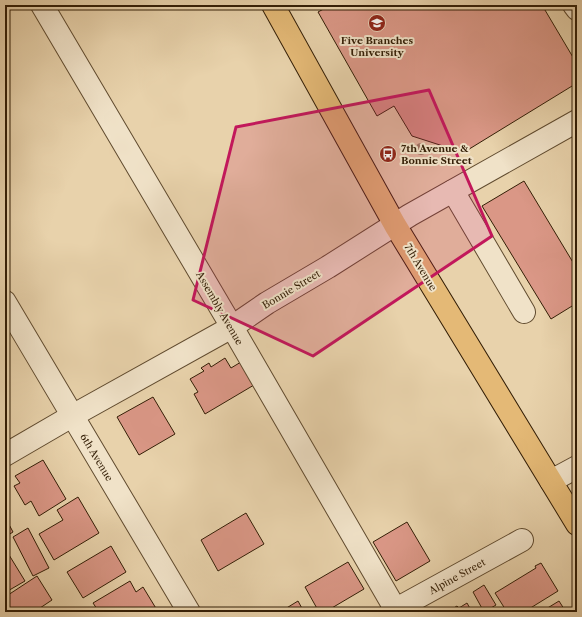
<svg xmlns="http://www.w3.org/2000/svg" width="582" height="617" font-family="'Libre Caslon Text',serif">
<style>
.building{fill:#da9786;stroke:#331e06}
.lines{fill:none;stroke-linecap:round;stroke-linejoin:round}
.minor-casing{stroke:#604b2f;stroke-width:24}
.major-casing{stroke:#331e06;stroke-width:24}
.minor{stroke:#f0e2c8;stroke-width:22}
.major{stroke:#e4b976;stroke-width:22}
.tree{fill:#968563}
.marked{fill:#c2185b;fill-opacity:0.2;stroke:#c2185b;stroke-width:3;stroke-linejoin:round}
.labels{text-anchor:middle;stroke-width:4;stroke-linejoin:round;paint-order:stroke}
.poi-label{font-size:10px;font-weight:bold;fill:#331e06;stroke:#f0e2c8}
.street-label{font-size:10px;fill:#331e06;stroke:#f0e2c8}
</style>
<rect width="100%" height="100%" fill="#e8d2ab"/>
<filter id="stains"><feTurbulence type="fractalNoise" baseFrequency=".005" numOctaves="4"/><feColorMatrix values="0 0 0 0 .2 0 0 0 0 .09 0 0 0 0 .02 0 0 0 .5 -.17"/></filter>
<radialGradient id="worn" r=".72"><stop offset=".6" stop-color="#630" stop-opacity="0"/><stop offset="1" stop-color="#630" stop-opacity=".3"/></radialGradient>
<g class="building">
<path d="M 331,5 L 542,5 L 577,64 L 577,83 L 466,151 L 443,146 L 412,136 L 394,106 L 377,116 L 318,12 Z"/>
<path d="M 524,181 L 577,269 L 577,303 L 551,319 L 482,206 Z"/>
<path d="M 225,358 L 231,368 L 241,362 L 254,385 L 205,414 L 194,394 L 198,392 L 190,379 L 204,371 L 201,368 L 209,363 L 211,367 Z"/>
<path d="M 153,397 L 175,434 L 139,455 L 117,417 Z"/>
<path d="M 43,460 L 66,499 L 39,516 L 31,501 L 25,505 L 14,486 L 20,483 L 15,476 Z"/>
<path d="M 78,497 L 99,533 L 54,560 L 39,534 L 63,520 L 57,510 Z"/>
<path d="M 246,513 L 264,544 L 218,571 L 201,540 Z"/>
<path d="M 5,517 L 13,532 L 5,537 Z"/>
<path d="M 407,522 L 430,561 L 396,581 L 373,542 Z"/>
<path d="M 28,528 L 49,568 L 33,576 L 13,537 Z"/>
<path d="M 111,546 L 126,572 L 83,598 L 67,572 Z"/>
<path d="M 6,550 L 25,581 L 6,592 L 5,590 L 5,551 Z"/>
<path d="M 348,562 L 364,589 L 325,612 L 319,612 L 305,587 Z"/>
<path d="M 541,563 L 558,591 L 524,612 L 507,612 L 495,593 L 536,568 L 535,566 Z"/>
<path d="M 37,576 L 52,600 L 37,610 L 38,612 L 5,612 L 5,597 Z"/>
<path d="M 130,581 L 136,592 L 143,587 L 157,610 L 155,612 L 99,612 L 93,603 Z"/>
<path d="M 484,585 L 496,605 L 484,612 L 473,592 Z"/>
<path d="M 298,601 L 304,612 L 280,612 Z"/>
<path d="M 559,601 L 566,612 L 541,612 Z"/>
<path d="M 467,603 L 472,612 L 447,612 L 457,606 L 459,608 Z"/>
</g>
<g class="lines">
<g class="minor-casing">
<g id="minor">
<path d="M 42,5 L 232,327 L 397,612"/>
<path d="M 574,5 L 577,9"/>
<path d="M 453,191 L 524,312"/>
<path d="M 5,302 L 189,612"/>
<path d="M 5,455 L 72,416 L 232,327 L 267,303 L 328,267 L 410,215 L 577,121"/>
<path d="M 551,481 L 577,467"/>
<path d="M 391,612 L 522,540"/>
</g>
</g>
<g class="major-casing">
<path id="major" d="M 273,5 L 395,225 L 577,524"/>
</g>
<use href="#minor" class="minor"/>
<use href="#major" class="major"/>
</g>
<circle class="tree" cx="421" cy="149" r="6"/>
<path class="marked" d="M 429,90 L 492,236 L 313,356 L 193,300 L 236,127 Z"/>
<defs>
<g id="university-disc" transform="scale(0.9)"><circle r="9.5" fill="#8f2418" stroke="#f0e2c8"/><path d="M0-5L7-2L0 1L-7-2ZM-4 1L0 2.5L4 1V4Q0 6-4 4Z" fill="#fff"/></g>
<g id="bus-disc" transform="scale(0.9)"><circle r="9.5" fill="#8f2418" stroke="#f0e2c8"/><path d="M-5-6H5V4H4V6H2V4H-2V6H-4V4H-5ZM-3.5-4V0h7V-4ZM-3.5 1.2v1.5H-2V1.2ZM2 1.2v1.5H3.5V1.2Z" fill="#fff"/></g>
</defs>
<g fill-rule="evenodd">
<use href="#university-disc" x="377" y="23"/>
<use href="#bus-disc" x="388" y="154"/>
</g>
<g class="labels">
<g class="poi-label">
<text x="377" y="44">Five Branches<tspan x="377" dy="12">University</tspan></text>
<text x="401" y="152" text-anchor="start">7th Avenue &amp;<tspan x="401" dy="12">Bonnie Street</tspan></text>
</g>
<g class="street-label">
<text transform="translate(421 267) rotate(59)" y="4">7th Avenue</text>
<text transform="translate(291 289) rotate(-31)" y="4">Bonnie Street</text>
<text transform="translate(220 308) rotate(60)" y="4">Assembly Avenue</text>
<text transform="translate(97 457) rotate(59)" y="4">6th Avenue</text>
<text transform="translate(457 576) rotate(-29)" y="4">Alpine Street</text>
</g>
</g>
<rect width="582" height="617" fill="none" stroke="#e8d2ab" stroke-width="20"/>
<rect x="6" y="6" width="570" height="605" fill="none" stroke="#331e06" stroke-width="2"/>
<rect x="10" y="10" width="562" height="597" fill="none" stroke="#331e06"/>
<rect width="100%" height="100%" filter="url(#stains)"/>
<rect width="100%" height="100%" fill="url(#worn)"/>
</svg>
